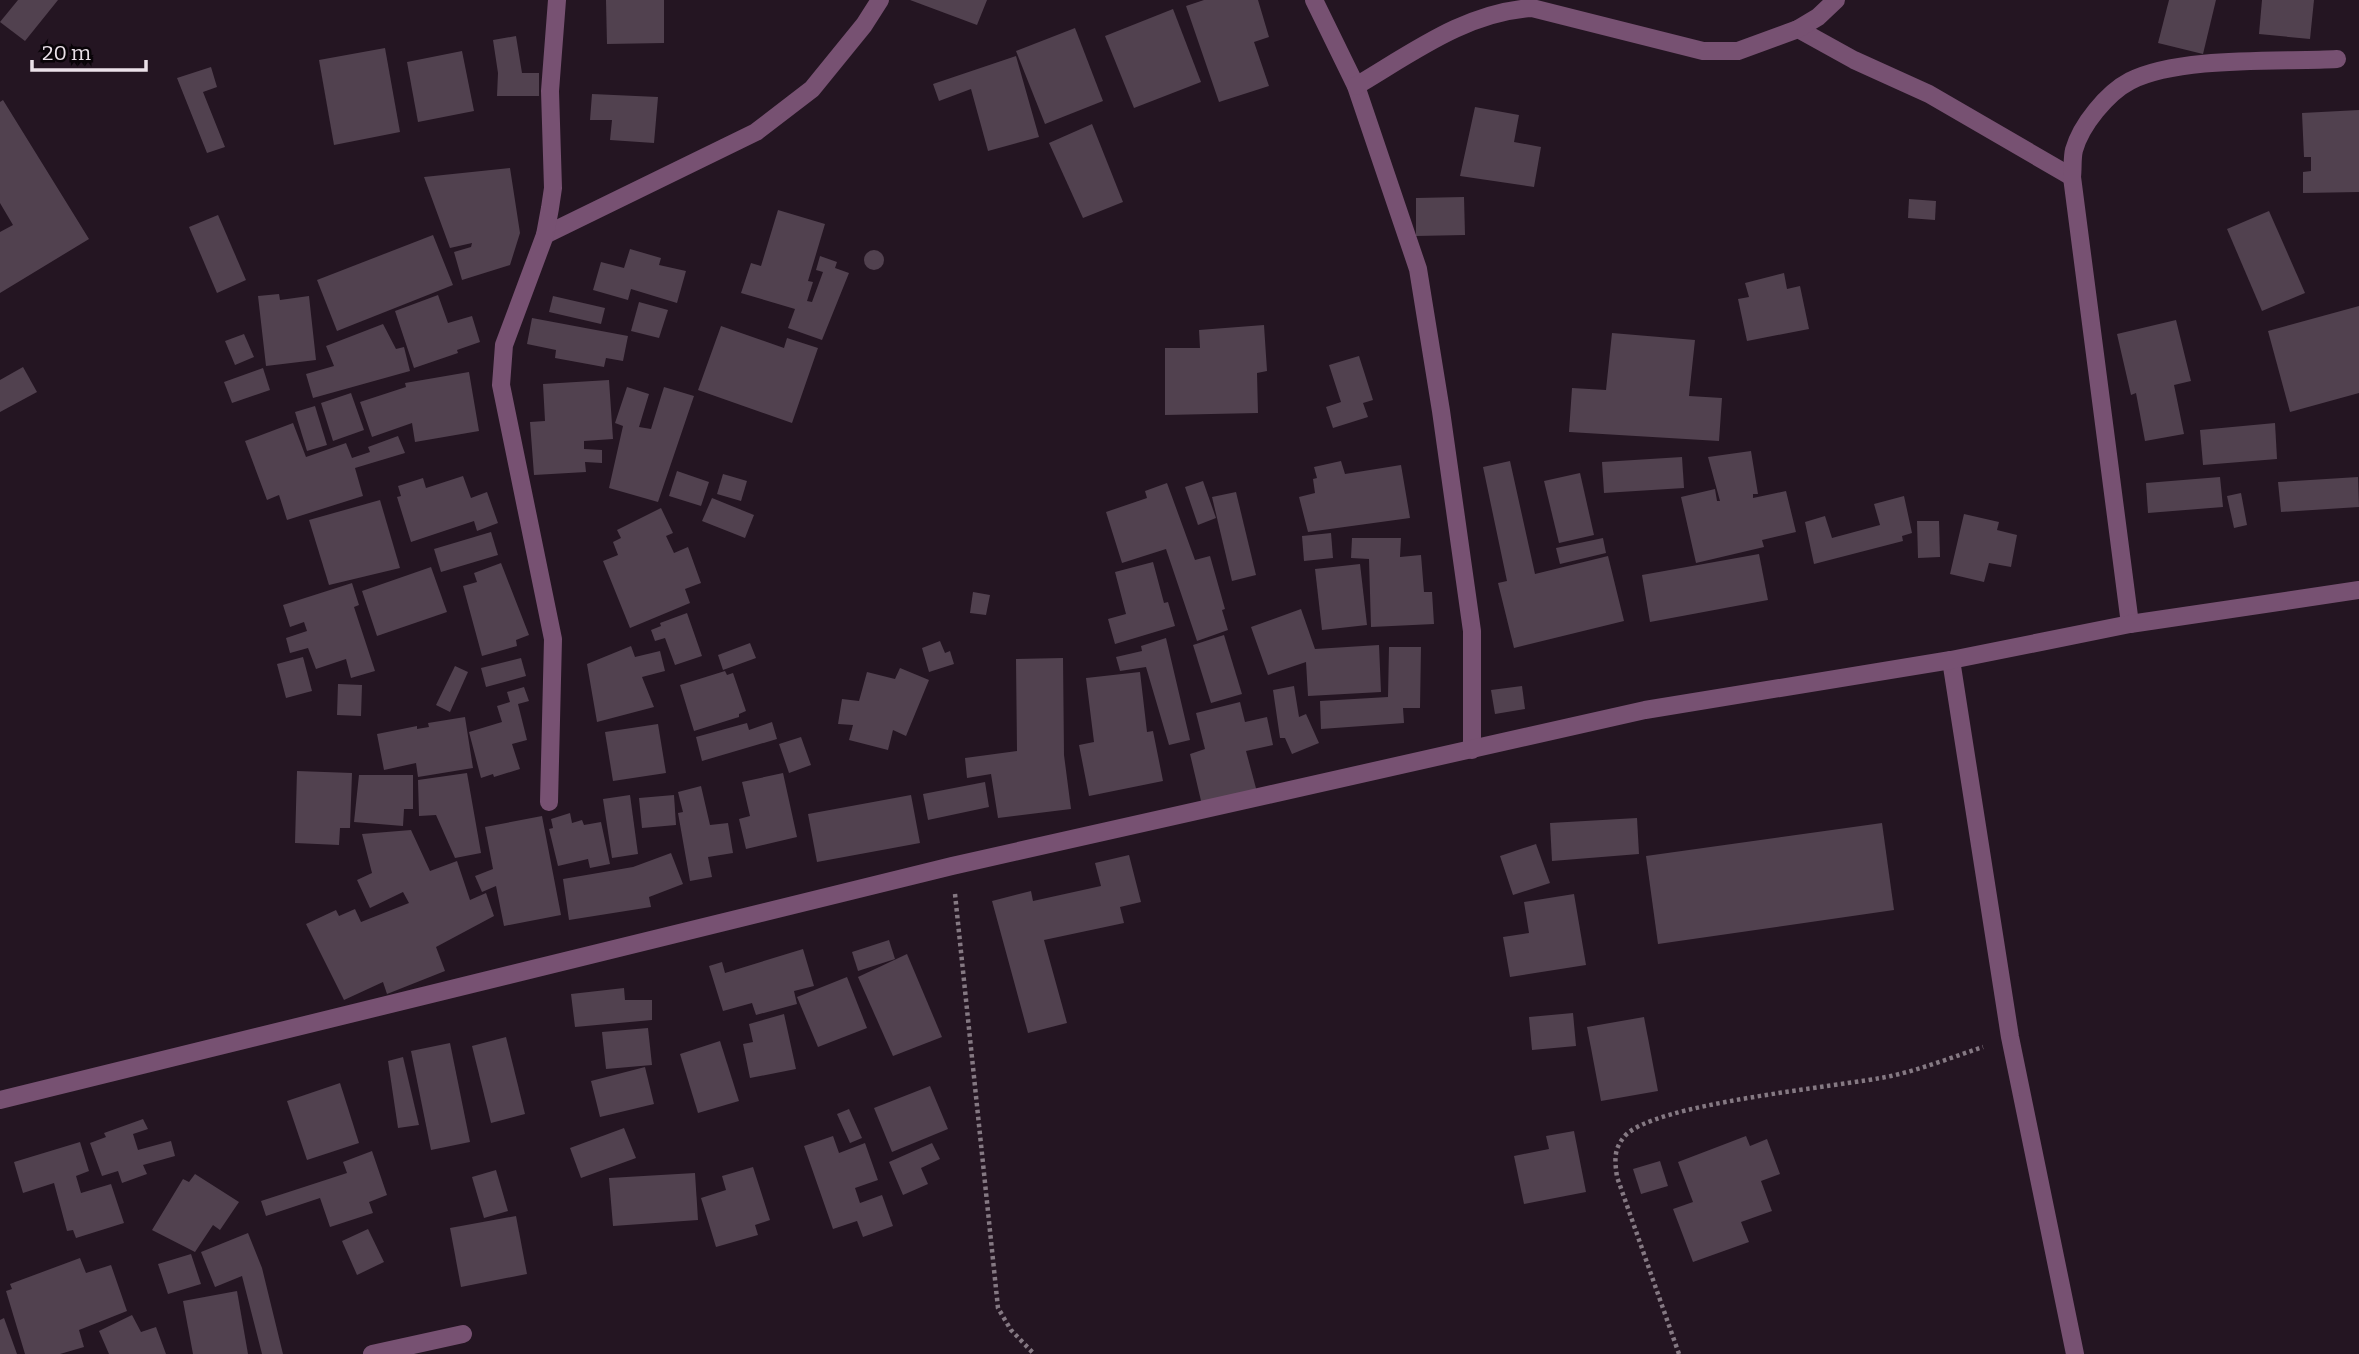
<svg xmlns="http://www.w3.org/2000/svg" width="2359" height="1354" font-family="Bitter,serif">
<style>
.building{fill:#51414f}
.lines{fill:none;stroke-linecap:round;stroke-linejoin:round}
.path{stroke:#857983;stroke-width:4.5;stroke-dasharray:3.5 3.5;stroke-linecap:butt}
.minor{stroke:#775172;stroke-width:18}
</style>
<rect width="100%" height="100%" fill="#241522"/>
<g class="building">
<path d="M 18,0 L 58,0 L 25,41 L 0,22 Z"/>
<path d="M 606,0 L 664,0 L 664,43 L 607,44 Z"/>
<path d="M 910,0 L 987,0 L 977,25 Z"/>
<path d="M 1204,0 L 1258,0 L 1269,37 L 1254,42 L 1269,86 L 1219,102 L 1186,6 Z"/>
<path d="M 2169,0 L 2216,0 L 2203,54 L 2158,43 Z"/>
<path d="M 2262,0 L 2314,0 L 2310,39 L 2259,34 Z"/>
<path d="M 1173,9 L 1201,82 L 1134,108 L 1105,36 Z"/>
<path d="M 1075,28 L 1103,101 L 1045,124 L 1016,51 Z"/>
<path d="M 516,36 L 522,73 L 539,73 L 539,96 L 497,96 L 498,73 L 493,40 Z"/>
<path d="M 385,48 L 400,132 L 334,145 L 319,60 Z"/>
<path d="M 462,51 L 474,111 L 418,122 L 407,62 Z"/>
<path d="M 1016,56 L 1039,137 L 988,151 L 971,89 L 939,101 L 933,84 Z"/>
<path d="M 211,67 L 217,87 L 203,92 L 225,147 L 207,153 L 177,78 Z"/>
<path d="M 592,94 L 658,97 L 654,143 L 610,140 L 612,120 L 590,120 Z"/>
<path d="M 3,100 L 89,239 L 0,293 L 0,232 L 13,225 L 0,203 L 0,102 Z"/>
<path d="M 1475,107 L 1519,115 L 1514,142 L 1541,147 L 1534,187 L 1460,176 Z"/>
<path d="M 2359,110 L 2359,192 L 2303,193 L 2303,172 L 2311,171 L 2311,157 L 2304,157 L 2302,113 Z"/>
<path d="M 1092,124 L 1123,202 L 1083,218 L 1049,143 Z"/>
<path d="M 510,168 L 520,233 L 510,265 L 462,280 L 454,252 L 471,247 L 472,243 L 450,248 L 424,177 Z"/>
<path d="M 1464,197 L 1465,235 L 1416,236 L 1416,198 Z"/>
<path d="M 1909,199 L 1936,201 L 1935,220 L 1908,218 Z"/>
<path d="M 778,210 L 825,224 L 808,281 L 813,282 L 807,301 L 812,302 L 823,272 L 816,270 L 820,256 L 837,262 L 835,268 L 849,273 L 822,340 L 788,328 L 795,309 L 741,293 L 751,263 L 761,266 Z"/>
<path d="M 2269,211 L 2305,293 L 2262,311 L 2227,229 Z"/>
<path d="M 218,215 L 246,280 L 217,293 L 189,227 Z"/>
<path d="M 433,235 L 453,285 L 337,331 L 317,280 Z"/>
<path d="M 630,249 L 661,258 L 659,265 L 686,271 L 677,303 L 631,289 L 628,300 L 593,290 L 601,262 L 624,268 Z"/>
<circle cx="874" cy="260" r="10"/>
<path d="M 1784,273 L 1787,289 L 1800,286 L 1809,329 L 1747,341 L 1738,299 L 1749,297 L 1745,283 Z"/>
<path d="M 279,294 L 280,300 L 309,296 L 316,360 L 266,366 L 258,296 Z"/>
<path d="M 438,295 L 448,323 L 472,316 L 480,342 L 457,350 L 458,353 L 414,368 L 395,311 Z"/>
<path d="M 553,296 L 605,308 L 601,324 L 549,312 Z"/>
<path d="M 639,302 L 668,310 L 659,338 L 631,331 Z"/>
<path d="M 2359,306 L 2359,393 L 2290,412 L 2268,331 Z"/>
<path d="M 532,318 L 628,336 L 623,361 L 606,358 L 604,367 L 555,358 L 556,350 L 527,344 Z"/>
<path d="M 2176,320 L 2191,381 L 2174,385 L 2184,434 L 2145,441 L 2136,393 L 2131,395 L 2117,334 Z"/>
<path d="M 383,324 L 396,349 L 404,347 L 410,371 L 313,398 L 306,374 L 334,366 L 326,346 Z"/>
<path d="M 1264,325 L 1267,371 L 1257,373 L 1258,413 L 1165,415 L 1165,348 L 1200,348 L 1199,330 Z"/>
<path d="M 721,326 L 784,348 L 787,338 L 818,348 L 792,423 L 698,390 Z"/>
<path d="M 1612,333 L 1695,340 L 1689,396 L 1722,398 L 1719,441 L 1569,432 L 1572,388 L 1606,390 Z"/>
<path d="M 244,334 L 254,357 L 235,365 L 225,341 Z"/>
<path d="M 1359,356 L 1373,400 L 1363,403 L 1368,417 L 1333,428 L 1326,407 L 1341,402 L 1329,365 Z"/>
<path d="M 23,367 L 37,392 L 0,412 L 0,380 Z"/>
<path d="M 263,368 L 270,390 L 232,403 L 224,382 Z"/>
<path d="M 469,372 L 479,431 L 415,442 L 412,423 L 372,437 L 360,402 L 406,387 L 405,383 Z"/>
<path d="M 609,380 L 613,439 L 584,441 L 584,449 L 602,450 L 602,463 L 585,462 L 586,472 L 534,475 L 530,422 L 545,421 L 543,384 Z"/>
<path d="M 627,387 L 649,394 L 639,427 L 651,429 L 664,387 L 694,396 L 658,502 L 609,488 L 623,426 L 615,423 Z"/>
<path d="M 351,393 L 364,430 L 333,441 L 321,403 Z"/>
<path d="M 315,406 L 327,445 L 307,451 L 295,412 Z"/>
<path d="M 293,423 L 306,457 L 346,443 L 352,458 L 370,452 L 368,447 L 398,436 L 405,453 L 355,468 L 363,496 L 287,520 L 279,495 L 267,500 L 245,441 Z"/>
<path d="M 2275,423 L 2277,459 L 2203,465 L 2200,430 Z"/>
<path d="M 1751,451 L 1758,494 L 1753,494 L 1753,498 L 1786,491 L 1796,532 L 1762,540 L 1764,547 L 1696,563 L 1681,497 L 1715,489 L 1717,501 L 1720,501 L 1708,457 Z"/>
<path d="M 1682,457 L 1684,488 L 1604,493 L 1602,462 Z"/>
<path d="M 1341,461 L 1345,474 L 1401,465 L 1410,518 L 1308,532 L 1299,497 L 1315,493 L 1313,479 L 1317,478 L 1314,467 Z"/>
<path d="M 1510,461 L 1535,574 L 1608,556 L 1624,621 L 1514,648 L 1498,583 L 1507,581 L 1483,467 Z"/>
<path d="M 677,471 L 709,482 L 701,506 L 669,496 Z"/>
<path d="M 1580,473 L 1594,535 L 1559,543 L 1544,481 Z"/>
<path d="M 723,474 L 747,481 L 741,501 L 717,494 Z"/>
<path d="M 463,476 L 471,498 L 487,492 L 498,523 L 477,531 L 474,521 L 411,542 L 397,497 L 401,496 L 398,486 L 423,478 L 426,488 Z"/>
<path d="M 2220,477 L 2223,507 L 2148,513 L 2146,483 Z"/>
<path d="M 2358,477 L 2359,507 L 2281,512 L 2278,482 Z"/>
<path d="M 1203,481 L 1216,518 L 1198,525 L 1185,487 Z"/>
<path d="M 1167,483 L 1195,560 L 1210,556 L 1225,609 L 1222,610 L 1228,630 L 1197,641 L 1166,549 L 1122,563 L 1106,512 L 1147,498 L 1145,491 Z"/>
<path d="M 1236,492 L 1256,575 L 1232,581 L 1212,497 Z"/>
<path d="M 2241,493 L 2247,525 L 2234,528 L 2227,496 Z"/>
<path d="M 1904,496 L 1912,533 L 1902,536 L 1903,541 L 1814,564 L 1805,522 L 1825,516 L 1832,538 L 1880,525 L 1874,504 Z"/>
<path d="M 712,498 L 754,515 L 745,538 L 702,521 Z"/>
<path d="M 380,500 L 400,568 L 329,585 L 309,520 Z"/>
<path d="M 661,508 L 673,533 L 666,536 L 674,553 L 688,547 L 701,583 L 685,589 L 690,603 L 630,628 L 603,561 L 618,555 L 613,542 L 621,538 L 617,530 Z"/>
<path d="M 1964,514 L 1999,522 L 1997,530 L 2017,535 L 2011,567 L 1989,563 L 1984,582 L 1950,574 Z"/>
<path d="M 1917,521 L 1939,521 L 1940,557 L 1918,558 Z"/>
<path d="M 491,532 L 498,555 L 441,572 L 434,549 Z"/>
<path d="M 1331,533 L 1333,558 L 1304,561 L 1302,536 Z"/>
<path d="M 1352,538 L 1401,538 L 1400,557 L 1421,555 L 1424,592 L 1432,592 L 1434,624 L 1371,627 L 1369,559 L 1351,558 Z"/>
<path d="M 1603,538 L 1606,553 L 1560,564 L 1556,548 Z"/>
<path d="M 1759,554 L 1768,600 L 1650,622 L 1642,575 Z"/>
<path d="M 1153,562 L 1164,603 L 1168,602 L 1175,626 L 1115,644 L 1108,619 L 1126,614 L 1115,572 Z"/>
<path d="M 501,563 L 529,635 L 516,640 L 517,646 L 482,656 L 463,586 L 477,582 L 474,573 Z"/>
<path d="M 1360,564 L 1367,625 L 1322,630 L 1315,569 Z"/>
<path d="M 431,567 L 447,612 L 377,636 L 362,591 Z"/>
<path d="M 352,583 L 359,605 L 354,607 L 375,671 L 351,678 L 346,659 L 316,669 L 308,648 L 290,653 L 286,638 L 307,631 L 304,622 L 290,627 L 283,605 Z"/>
<path d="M 973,592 L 990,595 L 986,615 L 970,613 Z"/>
<path d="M 1301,609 L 1315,649 L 1379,645 L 1381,692 L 1308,696 L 1306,662 L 1268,675 L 1251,627 Z"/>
<path d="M 687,613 L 702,656 L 675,665 L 665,638 L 655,641 L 651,630 L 661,626 L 660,623 Z"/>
<path d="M 1224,635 L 1242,694 L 1211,703 L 1193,645 Z"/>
<path d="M 1166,638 L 1190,740 L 1169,745 L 1146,667 L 1120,671 L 1116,657 L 1142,651 L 1141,646 Z"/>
<path d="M 940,641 L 945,653 L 950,651 L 954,664 L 929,672 L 922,648 Z"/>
<path d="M 750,643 L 756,658 L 723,670 L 718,655 Z"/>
<path d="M 631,646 L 635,657 L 660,651 L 665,671 L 642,677 L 654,707 L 597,722 L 587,664 Z"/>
<path d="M 1389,647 L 1421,647 L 1420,708 L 1403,708 L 1404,723 L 1321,729 L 1320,701 L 1388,697 Z"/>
<path d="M 303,657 L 312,691 L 286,698 L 277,664 Z"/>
<path d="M 521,658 L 526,676 L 486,687 L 481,668 Z"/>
<path d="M 1063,658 L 1064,755 L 1071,809 L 998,818 L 991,774 L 967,778 L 965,758 L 1017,751 L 1016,659 Z"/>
<path d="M 455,666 L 468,672 L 450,712 L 436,705 Z"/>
<path d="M 900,668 L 929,680 L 906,736 L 893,730 L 888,750 L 849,740 L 853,725 L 838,724 L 842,699 L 859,701 L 867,672 L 895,679 Z"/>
<path d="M 725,671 L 727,675 L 733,673 L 746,711 L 739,714 L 739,717 L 694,731 L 680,685 Z"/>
<path d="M 1140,672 L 1147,732 L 1153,731 L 1163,781 L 1089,796 L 1079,745 L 1094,742 L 1086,678 Z"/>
<path d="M 338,684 L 362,685 L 361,716 L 337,715 Z"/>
<path d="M 1294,686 L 1299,717 L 1306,714 L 1319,743 L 1292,754 L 1285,738 L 1280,738 L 1273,690 Z"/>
<path d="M 1522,686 L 1525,709 L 1495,714 L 1491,690 Z"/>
<path d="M 524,687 L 529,701 L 518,704 L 527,740 L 512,744 L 520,769 L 494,777 L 493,774 L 481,778 L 469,732 L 502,722 L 497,706 L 510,702 L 507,692 Z"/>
<path d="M 1240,702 L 1245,722 L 1267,717 L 1273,745 L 1246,751 L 1257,792 L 1202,805 L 1190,754 L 1205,749 L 1196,713 Z"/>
<path d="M 465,717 L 473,768 L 418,777 L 416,763 L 384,770 L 377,734 L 417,726 L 417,729 L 429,727 L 428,723 Z"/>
<path d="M 772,722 L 777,739 L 702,761 L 696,737 L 747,723 L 749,730 Z"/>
<path d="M 658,724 L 666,773 L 613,781 L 605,732 Z"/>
<path d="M 801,737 L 811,765 L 789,773 L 779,744 Z"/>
<path d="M 297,771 L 352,773 L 350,828 L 340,828 L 339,845 L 295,843 Z"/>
<path d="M 467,773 L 481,853 L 455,858 L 436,815 L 419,816 L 418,780 Z"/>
<path d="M 783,773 L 797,837 L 746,849 L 739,819 L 750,816 L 742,782 Z"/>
<path d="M 359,775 L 413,775 L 413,809 L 404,809 L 403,826 L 354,822 Z"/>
<path d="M 985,782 L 989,807 L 928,820 L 923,794 Z"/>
<path d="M 701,786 L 710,825 L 728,823 L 733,853 L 708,857 L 712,877 L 690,881 L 678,813 L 683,812 L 678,792 Z"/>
<path d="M 630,795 L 638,854 L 612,858 L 603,799 Z"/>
<path d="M 674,795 L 676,825 L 642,828 L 639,798 Z"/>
<path d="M 911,795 L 920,843 L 817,862 L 808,814 Z"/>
<path d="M 570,813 L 572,823 L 582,820 L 584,825 L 601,822 L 610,864 L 590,868 L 588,859 L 558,866 L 549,829 L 553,828 L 551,819 Z"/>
<path d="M 542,816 L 561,915 L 504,926 L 496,886 L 482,892 L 475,876 L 493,869 L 485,827 Z"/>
<path d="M 1637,818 L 1639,854 L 1552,861 L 1550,823 Z"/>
<path d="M 1882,823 L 1894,910 L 1658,944 L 1646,856 Z"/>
<path d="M 411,830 L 430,871 L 457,861 L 470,900 L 486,893 L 494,916 L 436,947 L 445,971 L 387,994 L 383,982 L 344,1000 L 306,924 L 336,910 L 339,916 L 355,909 L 361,922 L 409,903 L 403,892 L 370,908 L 357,880 L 372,873 L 362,834 Z"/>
<path d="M 1536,844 L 1550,883 L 1513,895 L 1500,856 Z"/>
<path d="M 671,853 L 683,884 L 649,897 L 651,907 L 569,920 L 563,879 L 633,867 Z"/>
<path d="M 1129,855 L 1141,902 L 1120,907 L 1124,923 L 1044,940 L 1067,1023 L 1028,1033 L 992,901 L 1031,891 L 1033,901 L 1101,886 L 1095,863 Z"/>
<path d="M 1574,894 L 1586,965 L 1510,977 L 1503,937 L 1529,933 L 1524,902 Z"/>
<path d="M 889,940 L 895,959 L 858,971 L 852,952 Z"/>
<path d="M 803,949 L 814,986 L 794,991 L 797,1004 L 756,1015 L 752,1003 L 723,1011 L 709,966 L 722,962 L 725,973 Z"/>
<path d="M 907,954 L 942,1037 L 893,1056 L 858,977 Z"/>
<path d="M 847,977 L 867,1028 L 818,1047 L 797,997 Z"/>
<path d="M 624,988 L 625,1000 L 652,1000 L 652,1020 L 575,1027 L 571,994 Z"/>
<path d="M 1573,1013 L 1576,1046 L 1532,1050 L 1529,1017 Z"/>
<path d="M 784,1014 L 796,1069 L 750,1078 L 743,1044 L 753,1042 L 749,1024 Z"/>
<path d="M 1644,1017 L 1658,1091 L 1601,1101 L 1587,1027 Z"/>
<path d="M 648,1028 L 652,1065 L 606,1069 L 602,1032 Z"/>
<path d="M 506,1037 L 525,1114 L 491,1123 L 472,1046 Z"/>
<path d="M 720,1041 L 739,1101 L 698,1113 L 680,1054 Z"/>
<path d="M 450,1043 L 470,1142 L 431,1150 L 411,1051 Z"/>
<path d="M 403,1057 L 419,1125 L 398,1128 L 388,1061 Z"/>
<path d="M 645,1067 L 654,1104 L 600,1117 L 591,1081 Z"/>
<path d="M 340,1083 L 359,1143 L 307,1160 L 287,1101 Z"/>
<path d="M 930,1086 L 948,1129 L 892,1152 L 874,1108 Z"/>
<path d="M 849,1109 L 862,1138 L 850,1143 L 837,1114 Z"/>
<path d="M 143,1119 L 148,1129 L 133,1134 L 138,1150 L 171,1141 L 175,1156 L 143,1165 L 147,1174 L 122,1183 L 118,1171 L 102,1176 L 90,1143 L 106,1137 L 104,1133 Z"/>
<path d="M 624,1128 L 636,1158 L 581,1178 L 570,1148 Z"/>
<path d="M 1574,1131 L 1586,1192 L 1524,1204 L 1514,1156 L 1549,1149 L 1546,1136 Z"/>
<path d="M 833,1136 L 839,1153 L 865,1143 L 878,1180 L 855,1188 L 860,1203 L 882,1195 L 893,1226 L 863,1237 L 857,1221 L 833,1229 L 804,1146 Z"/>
<path d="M 1746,1136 L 1750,1146 L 1767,1139 L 1780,1174 L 1761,1181 L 1772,1211 L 1741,1222 L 1749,1242 L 1693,1262 L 1673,1209 L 1693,1202 L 1678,1162 Z"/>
<path d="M 80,1142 L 89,1171 L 76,1176 L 81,1193 L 111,1184 L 124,1223 L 76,1238 L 73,1230 L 67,1231 L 54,1183 L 23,1193 L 14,1162 Z"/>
<path d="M 932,1143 L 940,1159 L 921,1168 L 928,1184 L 903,1195 L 889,1162 Z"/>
<path d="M 372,1151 L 387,1195 L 369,1202 L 373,1213 L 330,1227 L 320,1198 L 266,1216 L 261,1201 L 347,1173 L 343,1162 Z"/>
<path d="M 1660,1161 L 1668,1186 L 1641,1194 L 1633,1169 Z"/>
<path d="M 753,1167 L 770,1220 L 755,1225 L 758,1235 L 716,1247 L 701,1198 L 726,1190 L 722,1176 Z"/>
<path d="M 496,1170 L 508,1211 L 484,1218 L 472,1177 Z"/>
<path d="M 695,1173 L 698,1220 L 613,1226 L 609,1178 Z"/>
<path d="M 195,1174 L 239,1202 L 220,1230 L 213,1225 L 195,1252 L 152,1230 L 183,1179 L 189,1182 Z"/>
<path d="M 516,1216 L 527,1274 L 461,1287 L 450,1228 Z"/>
<path d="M 368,1229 L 384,1262 L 357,1275 L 342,1241 Z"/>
<path d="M 248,1233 L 262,1268 L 283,1354 L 262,1354 L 242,1276 L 215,1287 L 201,1252 Z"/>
<path d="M 191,1254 L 201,1284 L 168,1294 L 158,1264 Z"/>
<path d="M 80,1258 L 86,1273 L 111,1265 L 127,1311 L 79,1330 L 84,1347 L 60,1354 L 25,1354 L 6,1291 L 12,1289 L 10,1284 Z"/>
<path d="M 237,1291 L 248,1354 L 193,1354 L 183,1301 Z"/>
<path d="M 132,1315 L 141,1332 L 156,1327 L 166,1354 L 109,1354 L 99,1331 Z"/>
<path d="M 4,1318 L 17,1354 L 0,1354 L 0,1320 Z"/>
</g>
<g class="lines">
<g class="path">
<path d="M 955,894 L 998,1308 L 1011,1330 L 1034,1354"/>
<path d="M 1679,1354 L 1617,1177 C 1615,1162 1613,1150 1624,1137 C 1651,1103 1840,1087 1891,1076 C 1922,1069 1953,1057 1983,1047"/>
</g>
<g class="minor">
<path d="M 1314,0 L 1356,86 L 1418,269 L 1441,411 L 1472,631 L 1472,750"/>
<path d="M 1798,29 L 1854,60 L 1929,94 L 2072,177"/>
<path d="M 1356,86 C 1412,53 1466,12 1532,8 L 1703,51 L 1738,51 L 1798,29 L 1818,17 L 1836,0"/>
<path d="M 545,235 L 756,132 L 812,89 L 864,25 L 880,0"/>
<path d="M 2130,624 L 2072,177 C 2073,169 2072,158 2074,150 C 2081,125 2107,93 2130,81 C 2179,56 2281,62 2337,59"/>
<path d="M 1951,660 L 2010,1037 L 2075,1354"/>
<path d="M 549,802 L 553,639 L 501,385 L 504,345 L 545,235 L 550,208 L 553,188 L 550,91 L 557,0"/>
<path d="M 0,1100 L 952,866 L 1645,710 L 1951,660 L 2130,624 L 2359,590"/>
<path d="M 372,1354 L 463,1334"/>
</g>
</g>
<path d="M32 60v10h114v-10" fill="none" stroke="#ebe1e9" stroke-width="3.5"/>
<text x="42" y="60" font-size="21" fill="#ebe1e9" stroke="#090408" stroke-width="5" paint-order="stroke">20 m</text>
</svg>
